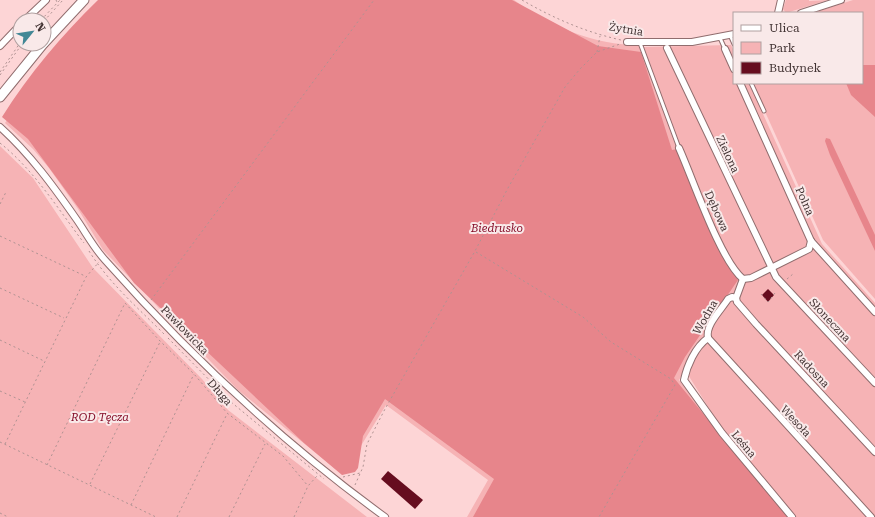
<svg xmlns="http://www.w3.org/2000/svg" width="875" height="517" font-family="'Roboto Serif',serif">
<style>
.green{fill:#f6b3b5;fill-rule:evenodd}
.forest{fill:#e7858b}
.building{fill:#660d1f}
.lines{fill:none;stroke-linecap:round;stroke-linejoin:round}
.service-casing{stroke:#906d6e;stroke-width:5}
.minor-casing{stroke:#906d6e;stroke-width:8}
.secondary-casing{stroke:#906d6e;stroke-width:11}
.path{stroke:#af9292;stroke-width:1;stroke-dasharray:2 3;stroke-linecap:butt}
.service{stroke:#fff;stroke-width:3}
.minor{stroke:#fff;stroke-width:6}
.secondary{stroke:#fff;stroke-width:9}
.labels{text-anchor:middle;stroke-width:4;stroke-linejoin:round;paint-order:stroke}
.street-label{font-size:11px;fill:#423333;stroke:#f9e9e9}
.park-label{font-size:11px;font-style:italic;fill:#860f2a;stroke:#f9e9e9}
</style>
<rect width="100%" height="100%" fill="#fdd5d6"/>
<g class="green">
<path d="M 101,0 L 514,0 C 551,27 596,46 643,45 L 644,47 L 731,45 L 734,51 L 734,83 L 749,83 L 822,244 L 875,303 L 875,517 L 467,517 L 488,480 L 386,405 L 343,475 L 238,390 L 103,250 L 78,209 L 49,168 L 33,149 L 5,123 L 54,52 ZM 685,370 L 732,445 L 731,445 L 679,380 Z"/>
<path d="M 786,0 L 809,0 L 809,1 L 828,0 L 786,13 L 783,9 Z"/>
<path d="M 853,0 L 875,0 L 875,299 L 823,240 L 752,83 L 862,83 L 862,13 L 813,13 Z"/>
<path d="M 0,146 L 33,178 L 93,268 L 202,379 L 228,410 L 367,517 L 0,517 Z"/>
</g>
<g class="forest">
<path d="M 98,0 L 512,0 L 598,46 L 641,52 L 672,150 L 677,149 L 727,261 L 738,280 L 685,357 L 674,378 L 788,517 L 473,517 L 494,479 L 385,399 L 363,436 L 358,468 L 355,472 L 342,475 L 304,443 L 134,283 L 28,139 L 2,117 C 29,74 62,35 98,0 Z"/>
<path d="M 862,65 L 875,65 L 875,117 L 851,95 L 846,83 L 862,83 Z"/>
<path d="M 826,138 L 830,139 L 875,235 L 875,251 L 830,155 L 825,141 Z"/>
</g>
<g class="building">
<path d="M 768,289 L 774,295 L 768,302 L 762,295 Z"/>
<path d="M 388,471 L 423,500 L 415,509 L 381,479 Z"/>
</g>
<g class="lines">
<g class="service-casing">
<g id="service">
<path d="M 730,35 L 734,44"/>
<path d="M 720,38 L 725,49"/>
<path d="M 640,43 L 679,148"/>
<path d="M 751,83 L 764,111"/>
</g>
</g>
<g class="minor-casing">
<g id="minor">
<path d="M 778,13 L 781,0"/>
<path d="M 801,13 L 841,0"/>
<path d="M 25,20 L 46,0"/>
<path d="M 627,42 L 692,42 L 734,34"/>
<path d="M 0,46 L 20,25"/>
<path d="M 667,48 L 776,277 L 875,383"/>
<path d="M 725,49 L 734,69"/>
<path d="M 740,83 L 811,241 L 875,312"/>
<path d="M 0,127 C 30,154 54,187 77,220 C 86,233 94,248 105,260 C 189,355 282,442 385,517"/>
<path d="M 679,148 C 693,179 720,260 743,279"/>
<path d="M 743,279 L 751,278 L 809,249 L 811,241"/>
<path d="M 736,298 L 737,302 L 756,324 L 875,452"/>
<path d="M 736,298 L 743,279"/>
<path d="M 708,338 L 871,517"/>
<path d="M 708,338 C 695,347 687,366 684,380 L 722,433 L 792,517"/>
<path d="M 708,338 C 705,325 722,309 728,299 L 732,297 L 736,298"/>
</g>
</g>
<g class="secondary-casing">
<g id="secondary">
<path d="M 44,43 L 84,0"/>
<path d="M 0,97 L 43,44"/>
</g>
</g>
<g class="path">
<path d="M 56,0 L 57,2"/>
<path d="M 522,0 C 553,18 585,32 621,40"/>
<path d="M 41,20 L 60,0"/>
<path d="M 44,21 L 63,0"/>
<path d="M 597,52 L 600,36"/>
<path d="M 0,72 L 20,43"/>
<path d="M 0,75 L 22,44"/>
<path d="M 0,143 C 34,170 58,209 84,243"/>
<path d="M 0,204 L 6,192"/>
<path d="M 0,236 L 85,276"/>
<path d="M 89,251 C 109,283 137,307 164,334"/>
<path d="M 476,252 L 583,317 L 611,342 L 671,379 L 675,385 L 599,517"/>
<path d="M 787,279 L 793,274"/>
<path d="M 0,288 L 64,318"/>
<path d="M 761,294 L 768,302 L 775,293"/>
<path d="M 151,300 L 374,0"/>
<path d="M 168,338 L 231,402 L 324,479"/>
<path d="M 0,340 L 44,361"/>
<path d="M 0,391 L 25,402"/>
<path d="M 0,442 L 156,517"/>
<path d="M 5,444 L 86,277 L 99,262"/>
<path d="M 47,465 L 125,303 L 160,341 L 194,374 L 227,413 L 283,456 L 308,486"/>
<path d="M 343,477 L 360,473"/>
<path d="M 90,484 L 160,342"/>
<path d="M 355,485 L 363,467 L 367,444 L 385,409 L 475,251 L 508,188 L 565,87 L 580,69 L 597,52 L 620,44"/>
<path d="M 131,505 L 194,374"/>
<path d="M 0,513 L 8,517"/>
<path d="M 177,517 L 227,414"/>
<path d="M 229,517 L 265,444"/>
<path d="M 294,517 L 308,486 L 317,476"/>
</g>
<use href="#service" class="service"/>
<use href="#minor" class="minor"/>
<use href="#secondary" class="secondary"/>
</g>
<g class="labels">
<g class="street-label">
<text transform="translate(626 29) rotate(9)" y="4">Żytnia</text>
<text transform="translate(728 154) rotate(65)" y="4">Zielona</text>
<text transform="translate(805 201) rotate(66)" y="4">Polna</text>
<text transform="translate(717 211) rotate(66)" y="4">Dębowa</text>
<text transform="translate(705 317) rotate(-60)" y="4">Wodna</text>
<text transform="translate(830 320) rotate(47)" y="4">Słoneczna</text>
<text transform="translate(185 330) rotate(46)" y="4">Pawłowicka</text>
<text transform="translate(812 369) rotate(47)" y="4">Radosna</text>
<text transform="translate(220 392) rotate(49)" y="4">Długa</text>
<text transform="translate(796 421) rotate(47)" y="4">Wesoła</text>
<text transform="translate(744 444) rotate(50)" y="4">Leśna</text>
</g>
<g class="park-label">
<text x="497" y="232">Biedrusko</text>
<text x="100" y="421">ROD Tęcza</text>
</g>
</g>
<rect x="733" y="12" width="130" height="72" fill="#f9e9e9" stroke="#b0a0a0"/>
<rect x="741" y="25" width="20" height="6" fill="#ffffff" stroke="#b0a0a0"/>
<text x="769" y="32" font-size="12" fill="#423333">Ulica</text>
<rect x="741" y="42" width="20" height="12" fill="#f6b3b5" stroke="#b0a0a0"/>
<text x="769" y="52" font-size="12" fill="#423333">Park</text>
<rect x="741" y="62" width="20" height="12" fill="#660d1f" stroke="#b0a0a0"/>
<text x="769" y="72" font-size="12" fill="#423333">Budynek</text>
<g transform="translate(32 32) rotate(60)"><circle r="19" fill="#f9e9e9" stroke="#b0a0a0"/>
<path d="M0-3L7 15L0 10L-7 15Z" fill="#428795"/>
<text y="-6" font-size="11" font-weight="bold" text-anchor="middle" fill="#423333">N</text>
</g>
</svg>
